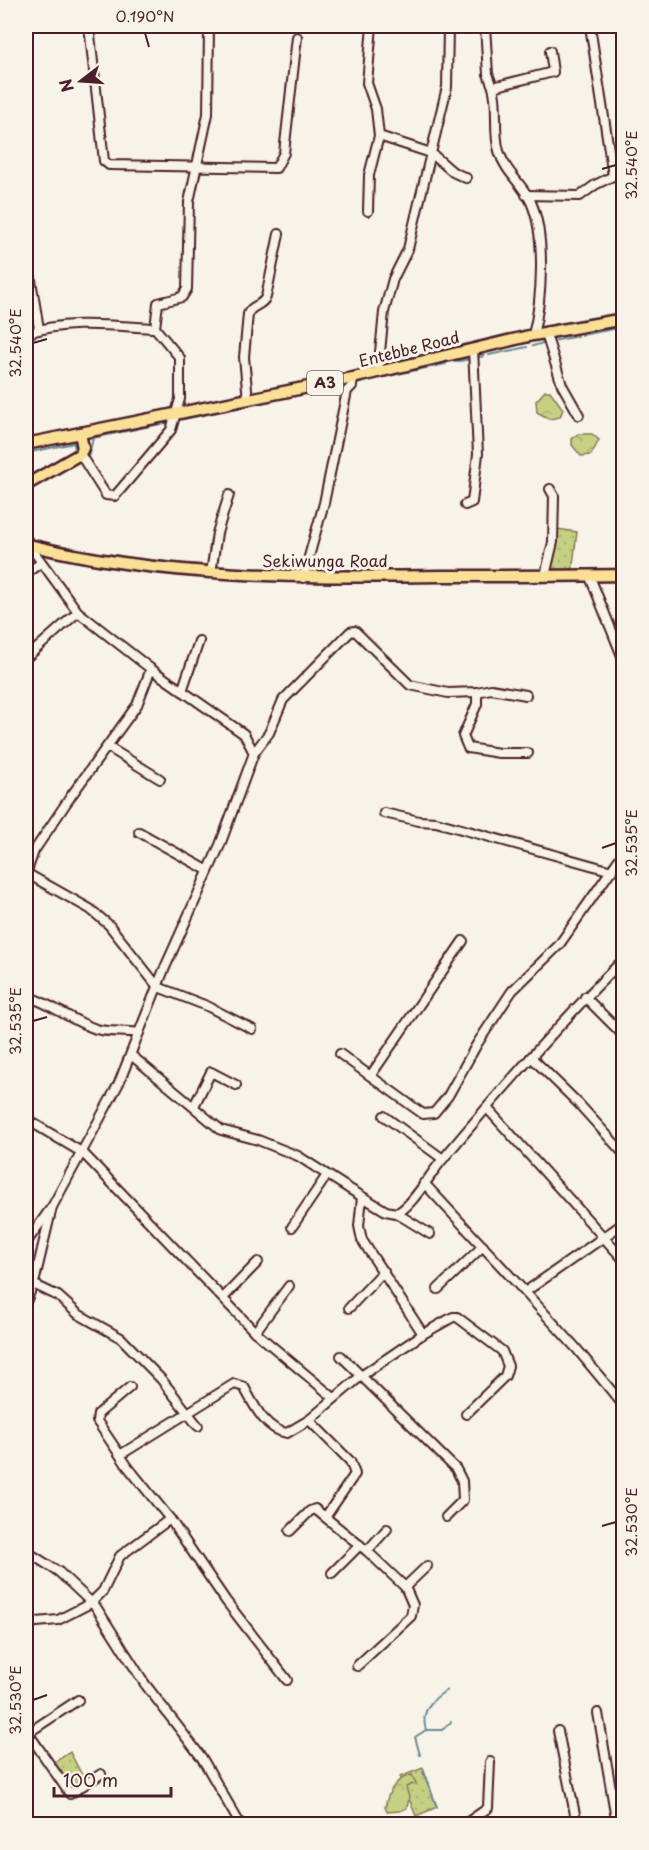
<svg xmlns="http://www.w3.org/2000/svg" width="649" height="1850" font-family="'Playpen Sans',sans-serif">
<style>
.grass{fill:url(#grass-dots);stroke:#887857;stroke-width:1.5}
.forest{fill:url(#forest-crowns);stroke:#887857;stroke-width:1.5}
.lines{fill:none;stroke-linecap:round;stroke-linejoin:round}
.stream{stroke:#6b8a96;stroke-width:2}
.minor-casing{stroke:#4a1f2b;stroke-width:12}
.major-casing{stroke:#4a1f2b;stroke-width:15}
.minor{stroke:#f7f3e8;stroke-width:8}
.major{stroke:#fadf96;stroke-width:10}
.ticks{fill:none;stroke:#4a1f2b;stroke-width:2}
.labels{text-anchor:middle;stroke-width:6;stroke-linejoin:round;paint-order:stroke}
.shield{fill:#f7f3e8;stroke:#7e5f64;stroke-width:1.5}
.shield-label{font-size:15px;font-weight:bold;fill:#4a1f2b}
.street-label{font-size:16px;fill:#4a1f2b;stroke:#f7f3e8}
.neatline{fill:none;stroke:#4a1f2b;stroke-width:2}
.ticks-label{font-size:15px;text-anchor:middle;fill:#4a1f2b}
</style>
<defs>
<pattern id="grass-dots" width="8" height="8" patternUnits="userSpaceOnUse" patternTransform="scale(1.5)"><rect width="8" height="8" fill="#c5d083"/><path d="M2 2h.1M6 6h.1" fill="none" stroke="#abb271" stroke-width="1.8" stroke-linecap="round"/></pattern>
<pattern id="forest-crowns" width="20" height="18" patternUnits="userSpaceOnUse" patternTransform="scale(1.5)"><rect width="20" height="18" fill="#c5d083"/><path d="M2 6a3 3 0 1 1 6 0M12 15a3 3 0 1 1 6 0" fill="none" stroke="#abb271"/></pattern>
</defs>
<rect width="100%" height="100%" fill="#f7f3e8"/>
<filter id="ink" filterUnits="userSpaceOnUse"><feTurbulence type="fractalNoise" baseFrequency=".0167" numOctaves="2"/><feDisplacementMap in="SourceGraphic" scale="12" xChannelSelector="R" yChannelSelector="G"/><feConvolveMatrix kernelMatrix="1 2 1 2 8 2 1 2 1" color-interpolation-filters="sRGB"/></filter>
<g filter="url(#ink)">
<g class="grass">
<path d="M 557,529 L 577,532 L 572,573 L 550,573 Z"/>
<path d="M 70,1752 L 85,1781 L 71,1791 L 53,1763 Z"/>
<path d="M 423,1768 L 437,1807 L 416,1816 L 400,1777 Z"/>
</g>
<g class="forest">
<path d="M 545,391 L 550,391 L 563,409 L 560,417 L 549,419 L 537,412 L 536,401 Z"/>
<path d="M 578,434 L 592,434 L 599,440 L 591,455 L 581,456 L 572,445 L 572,438 Z"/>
<path d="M 412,1775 L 416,1783 L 406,1787 L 409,1797 L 407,1808 L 400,1811 L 387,1812 L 385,1807 C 388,1792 396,1778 412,1775 Z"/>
</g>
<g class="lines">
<g class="stream">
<path d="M 582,335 L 624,327"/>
<path d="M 553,341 L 578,336"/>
<path d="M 533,346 L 546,342"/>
<path d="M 489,355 L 527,347"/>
<path d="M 476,358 L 484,356"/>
<path d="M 454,362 L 471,359"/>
<path d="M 565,380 L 567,386"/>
<path d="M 356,382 L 446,364"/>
<path d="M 254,404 L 349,384"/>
<path d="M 179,420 L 247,406"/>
<path d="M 26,453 L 74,443 L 75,452"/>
<path d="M 89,455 L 93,438 L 170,422"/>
<path d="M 426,1730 C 420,1711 431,1700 447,1690"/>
<path d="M 420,1755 L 415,1737 L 426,1730 L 442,1730 L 451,1722"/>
<path d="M 423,1772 L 437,1807"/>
</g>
<g class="minor-casing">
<g id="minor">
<path d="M 89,26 L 104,161 L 109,165 L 276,168 L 284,153 L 297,37"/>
<path d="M 372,26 L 367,83 L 376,109 L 379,136 L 431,153 L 408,249 L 393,279 L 384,312 L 378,372"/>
<path d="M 448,26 L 447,87 L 431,153 L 453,172 L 466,178"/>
<path d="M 485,26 L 488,74 L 493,87"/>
<path d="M 26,73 L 29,105 L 26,149"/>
<path d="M 526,195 L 580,196 L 595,185 L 613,176 L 590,26"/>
<path d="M 368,211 L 369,175 L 379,136"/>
<path d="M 28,262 L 39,329"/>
<path d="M 26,334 C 65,319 114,326 155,328"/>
<path d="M 546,334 L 562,385 L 579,415"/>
<path d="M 533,335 C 542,300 546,236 531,202 C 522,183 505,172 499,151 C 493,131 499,107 493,87 L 553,72 L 550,51"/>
<path d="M 248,400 L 244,357 L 248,314 C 250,306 262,306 266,297 L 279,234"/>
<path d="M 80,454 L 106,495 L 115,496 L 171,430 L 180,399 L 180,358 L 155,328 L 158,303 L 182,297 L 187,289 L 189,202 L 208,114 L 209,26"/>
<path d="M 465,505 L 472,502 L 478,454 L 473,349"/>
<path d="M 29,545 L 78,612 L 151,669 L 244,734 L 254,753"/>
<path d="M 26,573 L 41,563"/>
<path d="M 211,573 L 217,533 L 229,495"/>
<path d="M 545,576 L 553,542 L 554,496 L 550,489"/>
<path d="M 590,577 L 624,661"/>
<path d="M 303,578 L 324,503 L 347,391 L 352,386 L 353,378"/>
<path d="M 26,658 L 78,612"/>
<path d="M 182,691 L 199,641"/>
<path d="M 477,692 L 477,704 L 463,736 L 468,748 L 499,753 L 528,753"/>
<path d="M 108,747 L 160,779"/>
<path d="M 384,813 L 419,821 L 436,822 L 612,871"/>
<path d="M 139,832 L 207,870"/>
<path d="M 26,873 L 90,909 L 109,925 L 158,987 L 207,1006 L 252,1029"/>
<path d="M 26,874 L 34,851 L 71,796 L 137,705 L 151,669"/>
<path d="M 26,996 C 51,1003 71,1021 96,1029 C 109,1033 125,1030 139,1033"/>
<path d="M 585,997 L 624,1036"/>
<path d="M 340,1054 L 423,1114 L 434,1113 L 448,1096 L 477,1044 L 512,991 L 559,945 L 624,852"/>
<path d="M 131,1055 L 221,1130 L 258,1140 L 298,1156 L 348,1188 L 386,1211 L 396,1213 C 410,1210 432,1171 443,1159 C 501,1090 560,1022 624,959"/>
<path d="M 531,1057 L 578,1103 L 624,1154"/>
<path d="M 371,1075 L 463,941"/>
<path d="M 194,1106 L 211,1072 L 236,1085"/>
<path d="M 487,1108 L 624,1260"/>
<path d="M 384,1116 L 443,1159"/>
<path d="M 26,1119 L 83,1153 L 255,1332 L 334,1398"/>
<path d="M 424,1183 L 525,1292 L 624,1223"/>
<path d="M 396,1213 L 430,1234"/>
<path d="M 292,1227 L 327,1175"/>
<path d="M 26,1243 L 51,1208"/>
<path d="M 33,1284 L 58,1296 L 78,1314 L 121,1338 L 161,1379 L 198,1426"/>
<path d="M 438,1289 L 483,1246"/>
<path d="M 525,1292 L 576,1348 L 624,1406"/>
<path d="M 224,1297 L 258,1262"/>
<path d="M 26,1302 L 35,1279 L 52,1207 L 119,1083 L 163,972 L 220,845 L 254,753 L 269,733 L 283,700 L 350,632 L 355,631 L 410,685 L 448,693 L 477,692 L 491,689 L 526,695"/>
<path d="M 349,1308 L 384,1271"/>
<path d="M 255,1332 L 289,1286"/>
<path d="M 423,1334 L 453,1317 L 457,1317 L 502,1351 L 508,1366 L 505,1376 L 466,1414"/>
<path d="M 341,1356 L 456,1469 L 462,1481 L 463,1500 L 446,1517"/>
<path d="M 130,1387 L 98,1414 L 97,1421 L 128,1467 L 170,1519 L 226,1601 L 287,1680"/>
<path d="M 309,1420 L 350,1461 L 355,1474 L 326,1516"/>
<path d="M 120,1455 L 234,1384 L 244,1387 C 254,1405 265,1430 287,1433 L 309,1420 L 361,1376 L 423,1334 L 362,1240 L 359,1226 L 362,1197"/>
<path d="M 290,1531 L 310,1511 L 315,1509 L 367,1551 L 405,1587 L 413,1605 L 411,1616 L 357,1666"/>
<path d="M 26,1551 L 59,1572 L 96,1607 L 145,1684 L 202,1758 L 240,1824"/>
<path d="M 367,1551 L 387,1529"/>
<path d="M 332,1573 L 360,1545"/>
<path d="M 405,1587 L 427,1566"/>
<path d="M 26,1623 L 58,1620 L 91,1603 L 103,1591 L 120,1556 L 170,1519"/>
<path d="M 598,1713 L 617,1824"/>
<path d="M 26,1730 L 70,1794 L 101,1774"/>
<path d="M 558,1731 L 577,1824"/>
<path d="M 28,1733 L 78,1700"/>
<path d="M 465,1824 L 488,1808 L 490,1762"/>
</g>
</g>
<g class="major-casing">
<g id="major">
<path d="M 26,444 L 353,378 L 533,335 L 624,319"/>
<path d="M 26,485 L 80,454 L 83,448 L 80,433"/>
<path d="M 26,541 L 29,545 C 164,578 303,578 441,576 C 502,576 563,576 624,575"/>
</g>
</g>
<use href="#minor" class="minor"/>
<use href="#major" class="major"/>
</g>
</g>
<path class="ticks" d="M 145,33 L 149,47M 602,169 L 616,165M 33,343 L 47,339M 602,848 L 616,843M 33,1021 L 47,1017M 602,1526 L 616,1522M 33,1700 L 47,1695"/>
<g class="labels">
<rect class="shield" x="307" y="371" width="36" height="24" rx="4.5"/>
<g class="shield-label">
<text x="325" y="388">A3</text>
</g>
<g class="street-label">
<text transform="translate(409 349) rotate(-14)" y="6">Entebbe Road</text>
<text x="325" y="567">Sekiwunga Road</text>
</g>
</g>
<rect width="649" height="1850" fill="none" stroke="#f7f3e8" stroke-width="66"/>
<g transform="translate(81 81) rotate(253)" stroke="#f7f3e8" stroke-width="4.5" paint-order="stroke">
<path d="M0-4.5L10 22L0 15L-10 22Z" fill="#4a1f2b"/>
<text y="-9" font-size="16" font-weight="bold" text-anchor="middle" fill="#4a1f2b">N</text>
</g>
<path d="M54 1787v9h117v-9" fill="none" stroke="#4a1f2b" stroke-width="3"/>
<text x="63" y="1787" font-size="18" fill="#4a1f2b" stroke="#f7f3e8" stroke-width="4.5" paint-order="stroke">100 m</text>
<rect x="33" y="33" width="583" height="1784" class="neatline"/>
<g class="ticks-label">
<text x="145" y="22">0.190°N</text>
<text transform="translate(632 165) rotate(-90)" y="5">32.540°E</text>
<text transform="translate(16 343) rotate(-90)" y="5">32.540°E</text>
<text transform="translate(632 843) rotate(-90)" y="5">32.535°E</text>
<text transform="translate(16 1021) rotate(-90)" y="5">32.535°E</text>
<text transform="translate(632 1522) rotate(-90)" y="5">32.530°E</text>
<text transform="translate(16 1700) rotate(-90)" y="5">32.530°E</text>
</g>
</svg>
